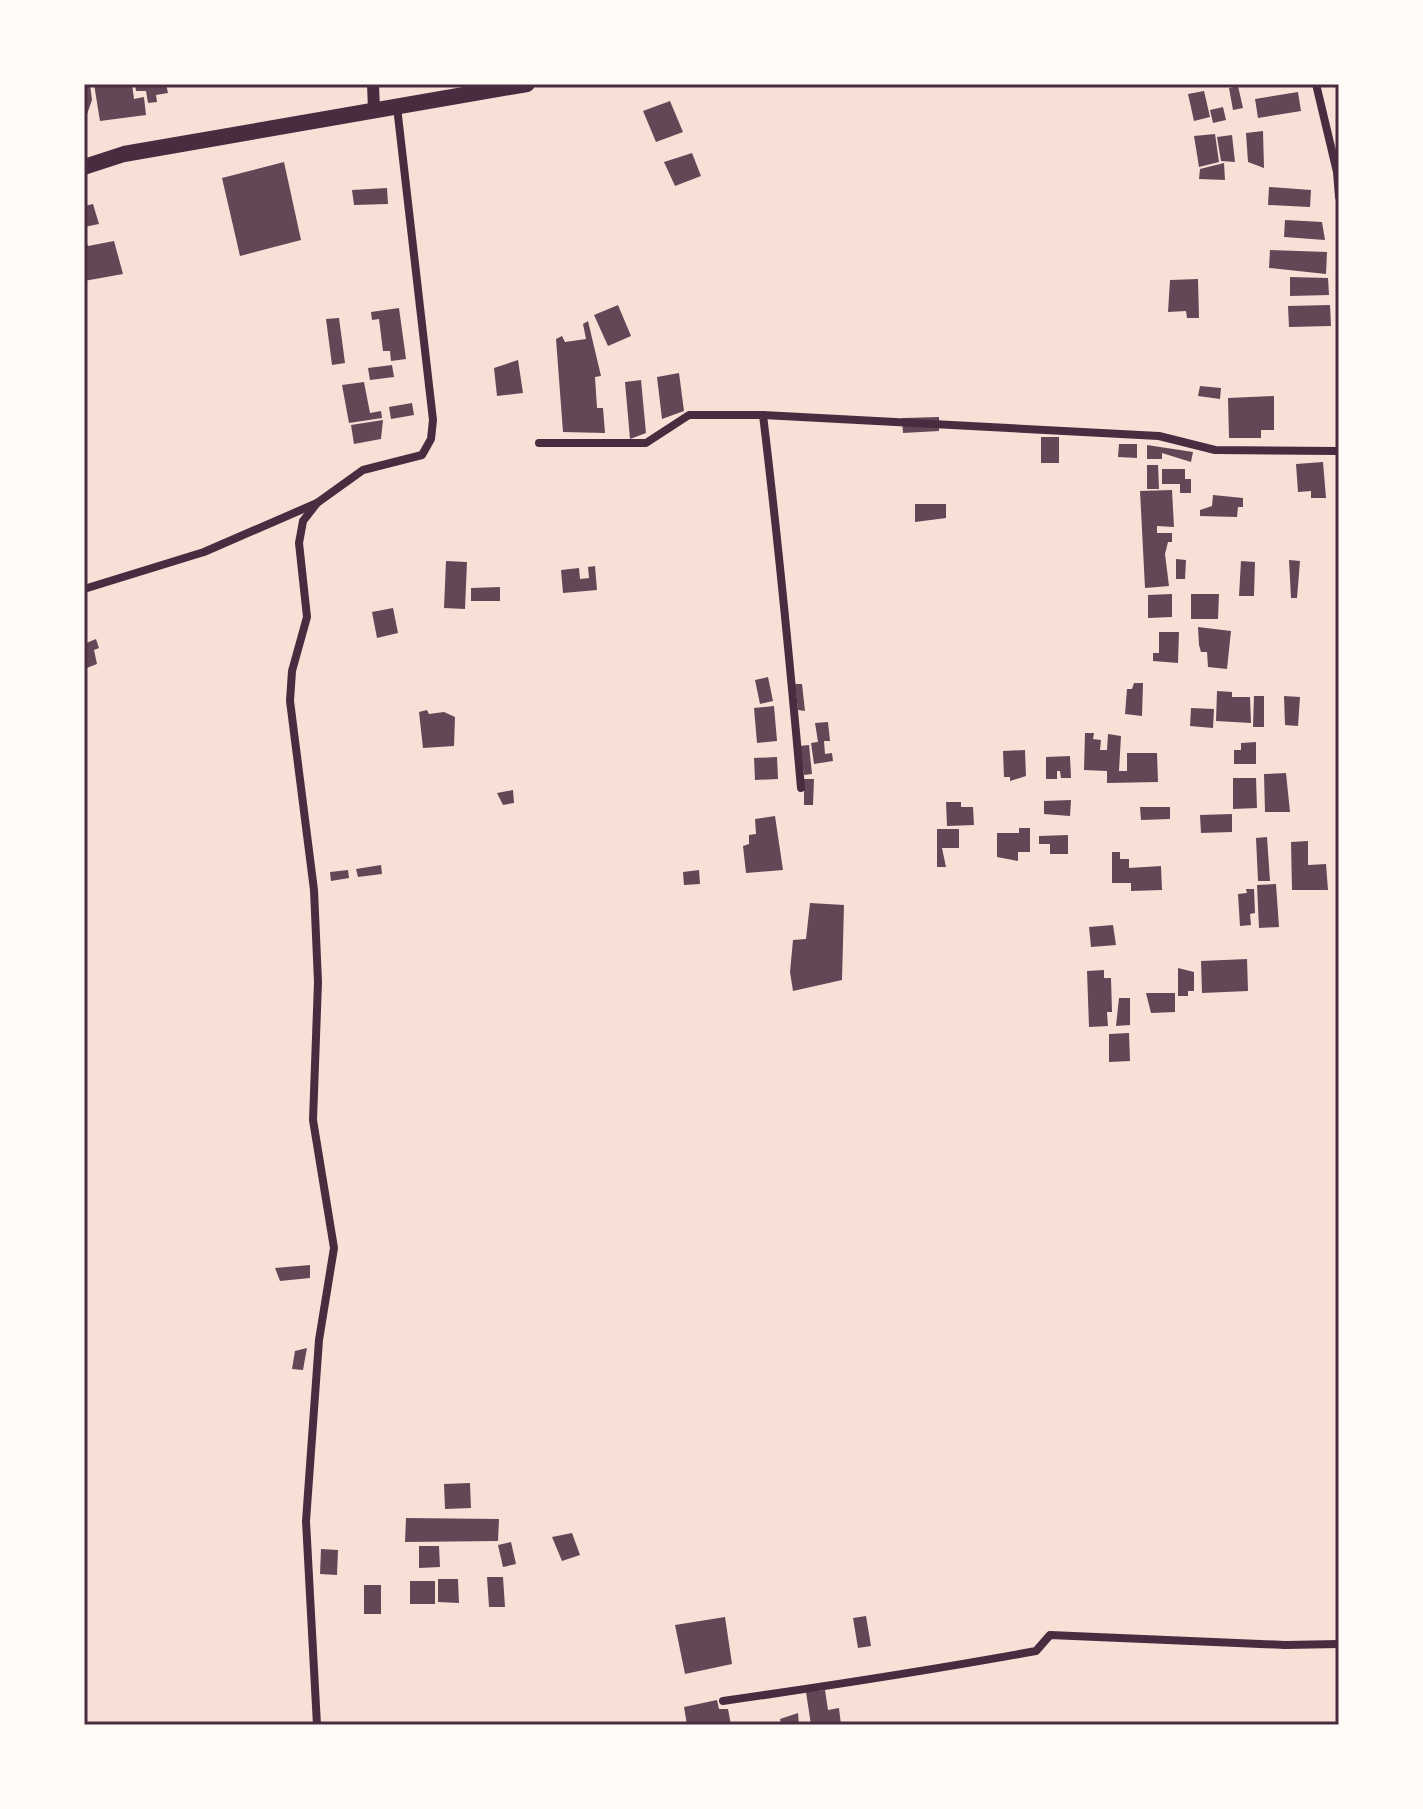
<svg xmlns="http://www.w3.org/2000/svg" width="1423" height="1809" font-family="'Zilla Slab',serif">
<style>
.building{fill:#644757}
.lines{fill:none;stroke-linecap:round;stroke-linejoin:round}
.minor{stroke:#4a2c40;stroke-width:8}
.tertiary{stroke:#4a2c40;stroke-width:12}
.trunk{stroke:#4a2c40;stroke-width:16}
.neatline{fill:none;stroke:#4a2c40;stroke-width:3}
</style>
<rect width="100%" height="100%" fill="#f7e1d7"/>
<g class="building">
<path d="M 84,84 L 90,84 L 92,100 L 84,123 Z"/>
<path d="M 94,84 L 132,84 L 134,99 L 144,97 L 146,115 L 100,121 Z"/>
<path d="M 135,84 L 166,84 L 168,93 L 156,95 L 157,102 L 148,103 L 146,91 L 136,91 Z"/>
<path d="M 1238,86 L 1243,108 L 1233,110 L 1229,88 Z"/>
<path d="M 1204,91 L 1210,117 L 1194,121 L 1188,94 Z"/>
<path d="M 1298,92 L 1301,111 L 1258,118 L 1255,99 Z"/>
<path d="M 670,101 L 683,132 L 656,142 L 643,111 Z"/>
<path d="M 1223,107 L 1226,120 L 1213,123 L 1210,110 Z"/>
<path d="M 1263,131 L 1264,168 L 1248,162 L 1246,133 Z"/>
<path d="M 1215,134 L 1219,162 L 1199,167 L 1194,136 Z"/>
<path d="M 1232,135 L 1235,162 L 1221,161 L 1217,137 Z"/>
<path d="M 692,153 L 701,176 L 675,186 L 664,162 Z"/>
<path d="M 284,162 L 301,240 L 240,256 L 222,178 Z"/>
<path d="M 1224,163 L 1225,180 L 1199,179 L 1200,169 Z"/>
<path d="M 1269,187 L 1311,190 L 1310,207 L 1268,205 Z"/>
<path d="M 387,188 L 388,204 L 354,205 L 352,190 Z"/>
<path d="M 93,204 L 99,224 L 84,227 L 84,206 Z"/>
<path d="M 1285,220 L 1322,222 L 1325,240 L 1284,237 Z"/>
<path d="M 84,236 L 88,246 L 114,241 L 123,274 L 84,281 Z"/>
<path d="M 1270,250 L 1327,252 L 1326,274 L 1269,268 Z"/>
<path d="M 1290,277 L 1328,278 L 1329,295 L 1290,296 Z"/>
<path d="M 1198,279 L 1199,318 L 1187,318 L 1186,311 L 1168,312 L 1170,280 Z"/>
<path d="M 618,305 L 631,336 L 608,346 L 594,315 Z"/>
<path d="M 1330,305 L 1331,326 L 1289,327 L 1288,306 Z"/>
<path d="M 399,308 L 406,359 L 391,361 L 390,351 L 383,351 L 379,319 L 372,320 L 371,312 Z"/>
<path d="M 339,318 L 345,363 L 332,365 L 326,319 Z"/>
<path d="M 588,321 L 601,376 L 595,377 L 597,408 L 603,408 L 605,433 L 563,432 L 556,339 L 562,336 L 565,342 L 586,339 L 583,324 Z"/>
<path d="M 518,360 L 523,393 L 497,396 L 494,368 Z"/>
<path d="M 392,365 L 394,377 L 370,380 L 368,368 Z"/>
<path d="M 679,373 L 684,411 L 662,419 L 657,377 Z"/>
<path d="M 641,380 L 646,433 L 630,439 L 625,382 Z"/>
<path d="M 364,382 L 370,413 L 381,411 L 382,418 L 349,423 L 342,385 Z"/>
<path d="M 1200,386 L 1221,388 L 1220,399 L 1198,396 Z"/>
<path d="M 1274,396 L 1274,430 L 1261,430 L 1261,438 L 1229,438 L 1228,398 Z"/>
<path d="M 412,403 L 414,415 L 391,419 L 389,407 Z"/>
<path d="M 939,417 L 939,431 L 903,433 L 902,418 Z"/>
<path d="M 383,420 L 381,439 L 354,444 L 351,425 Z"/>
<rect x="1041" y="437" width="18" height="26"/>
<path d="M 1119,444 L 1137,444 L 1137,458 L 1118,457 Z"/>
<path d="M 1147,445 L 1193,452 L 1191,462 L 1162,453 L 1162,459 L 1147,459 Z"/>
<path d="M 1323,462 L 1326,498 L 1311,498 L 1311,491 L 1298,492 L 1296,464 Z"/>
<path d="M 1147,465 L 1158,465 L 1159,489 L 1147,489 Z"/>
<path d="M 1162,469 L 1185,469 L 1185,479 L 1191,479 L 1191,493 L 1180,493 L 1180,484 L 1162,484 Z"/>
<path d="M 1172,490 L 1174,527 L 1157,526 L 1157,533 L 1172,533 L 1172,542 L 1168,542 L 1165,554 L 1169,586 L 1145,588 L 1140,491 Z"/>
<path d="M 1213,495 L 1243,498 L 1243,507 L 1238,507 L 1237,517 L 1200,516 L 1200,510 L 1212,506 Z"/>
<path d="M 915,504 L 946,504 L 946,518 L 915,522 Z"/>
<path d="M 1176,559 L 1186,560 L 1185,579 L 1176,579 Z"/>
<path d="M 1289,560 L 1300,561 L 1297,598 L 1291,598 Z"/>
<path d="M 446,561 L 467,562 L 465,609 L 444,608 Z"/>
<path d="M 1241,561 L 1255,562 L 1254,596 L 1239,596 Z"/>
<path d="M 595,566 L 597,590 L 563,593 L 561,570 L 579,568 L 580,579 L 589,578 L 588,567 Z"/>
<path d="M 500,587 L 500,601 L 471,601 L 471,588 Z"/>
<path d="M 1172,594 L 1172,617 L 1148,618 L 1148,595 Z"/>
<path d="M 1191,594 L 1219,594 L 1218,619 L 1191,619 Z"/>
<path d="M 393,608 L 398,633 L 377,638 L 372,612 Z"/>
<path d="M 1198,627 L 1231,631 L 1227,669 L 1208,667 L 1207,652 L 1201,652 L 1199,645 Z"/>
<path d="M 1159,632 L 1179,632 L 1178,663 L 1153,661 L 1153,653 L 1159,653 Z"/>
<path d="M 96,639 L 99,648 L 94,650 L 97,664 L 84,669 L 84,644 Z"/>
<path d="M 768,677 L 773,701 L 760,704 L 755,680 Z"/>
<path d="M 1134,683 L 1143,683 L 1142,716 L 1125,714 L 1127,689 L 1132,689 Z"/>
<path d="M 795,684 L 802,684 L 805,711 L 798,710 Z"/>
<path d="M 1217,691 L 1232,692 L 1232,697 L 1250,697 L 1251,723 L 1216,721 Z"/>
<path d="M 1254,696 L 1264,696 L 1264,727 L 1253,727 Z"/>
<path d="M 1284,696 L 1300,697 L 1298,726 L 1285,725 Z"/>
<path d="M 774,706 L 777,741 L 757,743 L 754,708 Z"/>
<path d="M 1191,708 L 1214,709 L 1213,728 L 1190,726 Z"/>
<path d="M 427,710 L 429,714 L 444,712 L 455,717 L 454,746 L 423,748 L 419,712 Z"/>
<path d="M 828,722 L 830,741 L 824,741 L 825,754 L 832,753 L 833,761 L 814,764 L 811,743 L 818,742 L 815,723 Z"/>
<path d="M 1085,733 L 1094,733 L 1093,739 L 1101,740 L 1100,750 L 1107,750 L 1108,734 L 1121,736 L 1119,771 L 1127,771 L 1127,753 L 1157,753 L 1158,782 L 1107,783 L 1107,771 L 1084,770 Z"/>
<path d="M 1256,742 L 1256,764 L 1234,764 L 1234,750 L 1241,750 L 1241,743 Z"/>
<path d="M 809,745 L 812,774 L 804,775 L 800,746 Z"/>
<path d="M 1025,750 L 1026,776 L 1010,781 L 1010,777 L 1004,777 L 1003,751 Z"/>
<path d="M 1070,756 L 1071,778 L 1061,778 L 1060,771 L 1057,771 L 1057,779 L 1046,779 L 1046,757 Z"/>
<path d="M 777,757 L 778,779 L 755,780 L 754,758 Z"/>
<path d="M 1286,773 L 1290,812 L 1265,812 L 1264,774 Z"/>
<path d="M 1233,778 L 1256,778 L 1257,808 L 1233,809 Z"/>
<path d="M 804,779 L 814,779 L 813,805 L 804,805 Z"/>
<path d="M 513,790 L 514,803 L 503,805 L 497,793 Z"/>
<path d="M 1071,800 L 1070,816 L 1044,814 L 1044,801 Z"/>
<path d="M 946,802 L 961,802 L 961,807 L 973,807 L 974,825 L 947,826 Z"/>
<path d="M 1140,807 L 1170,807 L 1170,819 L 1141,820 Z"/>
<path d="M 1232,814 L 1232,832 L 1201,833 L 1200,815 Z"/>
<path d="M 775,816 L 783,870 L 746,873 L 743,846 L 749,844 L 749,835 L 756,834 L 755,819 Z"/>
<path d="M 1019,828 L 1030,828 L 1030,852 L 1018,852 L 1018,861 L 997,857 L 997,833 L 1019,833 Z"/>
<path d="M 937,829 L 959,829 L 959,848 L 942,848 L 946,867 L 937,867 Z"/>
<path d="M 1068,835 L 1068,854 L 1050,854 L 1050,844 L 1039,844 L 1039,836 Z"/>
<path d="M 1267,837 L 1270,881 L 1258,881 L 1256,838 Z"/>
<path d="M 1308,841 L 1308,865 L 1326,864 L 1328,890 L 1292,890 L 1291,842 Z"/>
<path d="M 1112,852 L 1120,852 L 1120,859 L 1129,859 L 1129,868 L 1161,866 L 1162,890 L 1131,891 L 1131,883 L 1112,883 Z"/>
<path d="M 381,865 L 382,874 L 358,877 L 356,869 Z"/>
<path d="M 348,870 L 349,878 L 331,881 L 330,872 Z"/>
<path d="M 699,870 L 700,884 L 684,885 L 683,872 Z"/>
<path d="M 1276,884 L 1279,927 L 1259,928 L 1257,885 Z"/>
<path d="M 1246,889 L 1254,889 L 1255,913 L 1250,914 L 1251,925 L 1240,926 L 1238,894 L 1247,893 Z"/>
<path d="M 810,903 L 844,905 L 842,980 L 793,991 L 790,972 L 793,940 L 806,939 Z"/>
<path d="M 1113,925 L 1116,945 L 1091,947 L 1089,927 Z"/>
<path d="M 1247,959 L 1248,991 L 1202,993 L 1201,961 Z"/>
<path d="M 1178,968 L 1194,972 L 1194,991 L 1188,991 L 1188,996 L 1178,996 Z"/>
<path d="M 1104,970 L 1104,978 L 1111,978 L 1112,1012 L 1107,1012 L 1108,1026 L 1089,1027 L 1087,971 Z"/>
<path d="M 1146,993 L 1175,993 L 1175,1012 L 1151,1013 Z"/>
<path d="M 1119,998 L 1130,998 L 1130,1025 L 1116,1026 Z"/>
<path d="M 1129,1033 L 1130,1061 L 1109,1062 L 1109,1034 Z"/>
<path d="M 310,1265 L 310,1278 L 280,1281 L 275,1268 Z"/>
<path d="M 307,1348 L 303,1370 L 292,1369 L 295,1351 Z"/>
<path d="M 470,1483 L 471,1508 L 445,1509 L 444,1484 Z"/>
<path d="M 406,1518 L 499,1519 L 498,1541 L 405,1542 Z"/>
<path d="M 572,1533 L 580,1555 L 562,1561 L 552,1537 Z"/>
<path d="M 511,1542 L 516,1564 L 503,1567 L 498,1545 Z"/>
<path d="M 419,1546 L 439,1546 L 440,1567 L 419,1568 Z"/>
<path d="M 321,1549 L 338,1550 L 337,1575 L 320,1574 Z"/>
<path d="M 487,1577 L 503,1577 L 505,1607 L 489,1607 Z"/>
<path d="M 438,1579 L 458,1579 L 459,1603 L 438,1602 Z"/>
<rect x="410" y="1581" width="25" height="23"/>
<rect x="364" y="1585" width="17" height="29"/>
<path d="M 866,1616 L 871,1646 L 858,1648 L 853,1618 Z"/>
<path d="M 725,1617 L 732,1664 L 685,1674 L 675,1625 Z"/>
<path d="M 825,1690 L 828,1710 L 839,1708 L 841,1725 L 811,1725 L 806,1692 Z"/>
<path d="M 717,1700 L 719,1709 L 728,1709 L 731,1725 L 687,1725 L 684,1707 Z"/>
<path d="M 798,1713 L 799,1725 L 781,1725 L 780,1719 Z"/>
</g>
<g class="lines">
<g class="minor">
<path d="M 1316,84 L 1337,172 L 1339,197"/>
<path d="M 763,415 C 778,539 790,663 801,788"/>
<path d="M 539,443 L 646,443 L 689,415 L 763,415 L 1159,436 L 1215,450 L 1339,451"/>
<path d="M 84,589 L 204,552 L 317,503 L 363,470 L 422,455 L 431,439 L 433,420 L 397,107"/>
<path d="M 723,1701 C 828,1686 932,1670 1036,1651 L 1050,1635 L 1285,1645 L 1339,1644"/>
<path d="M 317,1725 L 306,1521 L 319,1340 L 334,1248 L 313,1120 L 318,982 L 314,890 L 290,701 L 292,671 L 307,617 L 299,543 L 303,521 L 317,503"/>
</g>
<path class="tertiary" d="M 373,84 L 374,110"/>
<path class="trunk" d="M 84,167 L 124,154 L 527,84"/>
</g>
<rect width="1423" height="1809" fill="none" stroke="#fffaf5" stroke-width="172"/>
<rect x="86" y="86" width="1251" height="1637" class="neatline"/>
</svg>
